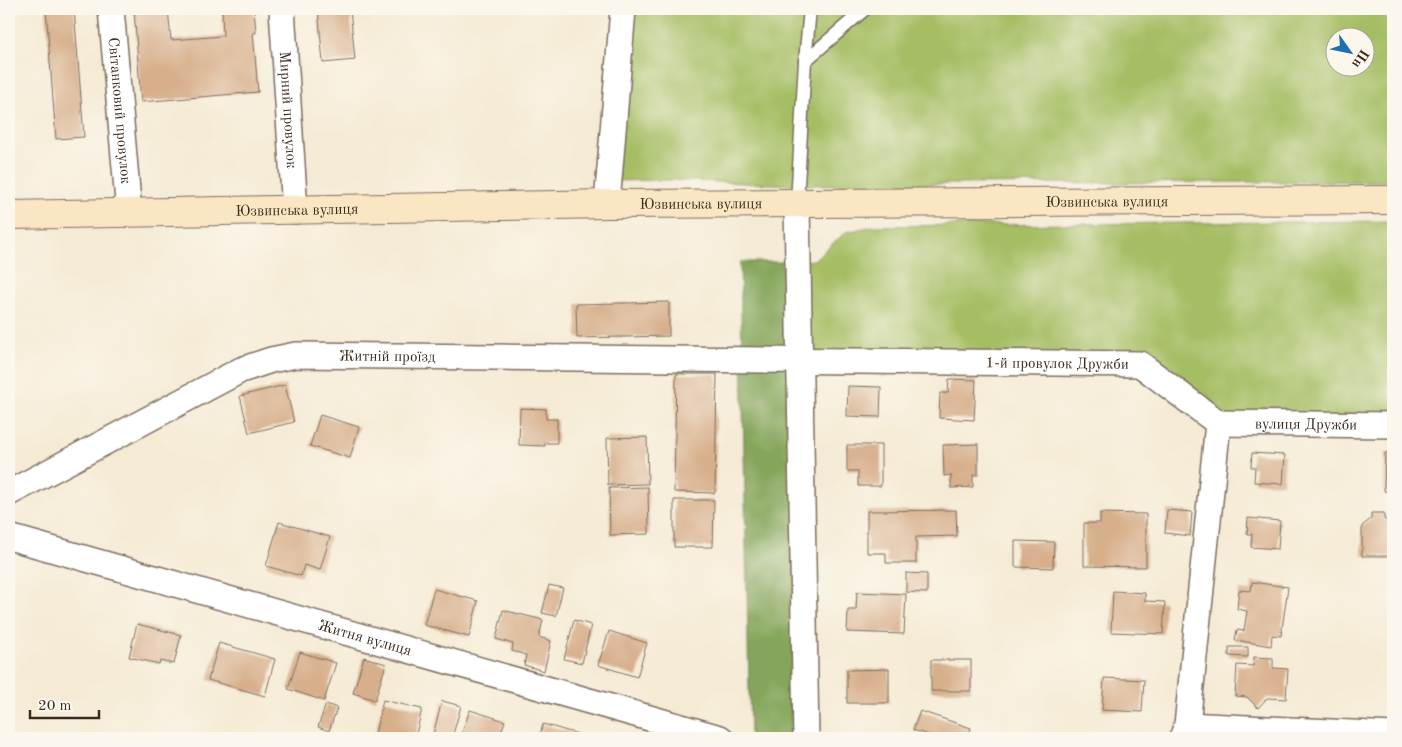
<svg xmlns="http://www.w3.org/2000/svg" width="1402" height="747" font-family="'Old Standard TT',serif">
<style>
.green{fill:#a5be64;stroke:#707441;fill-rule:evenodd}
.forest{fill:#84a55a;stroke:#60683c}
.building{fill:#d7af8b}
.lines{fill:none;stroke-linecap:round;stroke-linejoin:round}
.service-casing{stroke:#7c6e5e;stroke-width:15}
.minor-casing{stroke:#7c6e5e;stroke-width:28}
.secondary-casing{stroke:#7c6e5e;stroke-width:30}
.service{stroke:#fff;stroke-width:12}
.minor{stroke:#fff;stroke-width:25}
.secondary{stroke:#fbe6c4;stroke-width:28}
.labels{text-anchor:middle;stroke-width:4;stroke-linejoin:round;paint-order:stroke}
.street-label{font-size:15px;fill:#3b2a1e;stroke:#fbf7ec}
</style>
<rect width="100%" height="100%" fill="#fbf7ec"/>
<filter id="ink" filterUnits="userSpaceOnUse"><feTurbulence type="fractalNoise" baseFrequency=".02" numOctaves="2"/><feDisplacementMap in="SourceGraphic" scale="10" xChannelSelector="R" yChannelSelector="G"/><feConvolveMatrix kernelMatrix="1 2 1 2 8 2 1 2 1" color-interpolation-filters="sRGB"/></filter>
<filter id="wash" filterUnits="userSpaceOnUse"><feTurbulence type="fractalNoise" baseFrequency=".0096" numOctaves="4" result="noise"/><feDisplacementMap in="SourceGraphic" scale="20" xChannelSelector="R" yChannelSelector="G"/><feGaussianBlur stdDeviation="1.12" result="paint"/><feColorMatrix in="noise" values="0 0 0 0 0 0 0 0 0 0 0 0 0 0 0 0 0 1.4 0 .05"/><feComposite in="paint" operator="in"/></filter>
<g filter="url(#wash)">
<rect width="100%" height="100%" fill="#f5ebd5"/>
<g class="green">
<path d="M 623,9 L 1393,9 L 1393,181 L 797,185 L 667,180 L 609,181 ZM 1334,38 L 1364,38 L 1364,68 L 1334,68 Z"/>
<path d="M 1393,221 L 1393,424 L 1218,423 L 1140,364 L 800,361 L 797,262 L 814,260 L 846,232 L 873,226 Z"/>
</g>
<path class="forest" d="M 740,262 L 797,262 L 806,738 L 750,738 Z"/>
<g id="blocks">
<g class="building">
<path d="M 46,9 L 74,9 L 84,137 L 56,139 Z"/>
<path d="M 134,9 L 168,9 L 171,40 L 223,36 L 222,9 L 254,9 L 256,33 L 253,33 L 258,92 L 141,102 Z"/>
<path d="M 318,9 L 350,9 L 355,60 L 323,63 Z"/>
<path d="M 669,302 L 669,336 L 577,338 L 576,304 Z"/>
<path d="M 676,374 L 717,374 L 715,493 L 674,492 Z"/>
<path d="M 949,379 L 976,380 L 974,420 L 939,418 L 940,393 L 948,393 Z"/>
<path d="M 285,385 L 294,422 L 249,433 L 240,396 Z"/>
<path d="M 848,386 L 881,387 L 880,417 L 847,416 Z"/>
<path d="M 520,408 L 546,409 L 546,419 L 557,419 L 557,443 L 545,443 L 545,446 L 519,445 Z"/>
<path d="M 320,415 L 359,427 L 350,458 L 310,446 Z"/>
<path d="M 647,437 L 648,484 L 608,485 L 607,438 Z"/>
<path d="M 978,444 L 978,475 L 973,475 L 973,487 L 951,488 L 951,475 L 944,476 L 943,445 Z"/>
<path d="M 847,445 L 881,445 L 881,486 L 858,486 L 858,471 L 847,471 Z"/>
<path d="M 1252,453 L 1285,455 L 1283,484 L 1254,482 L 1255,467 L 1251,467 Z"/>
<path d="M 1385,453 L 1393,453 L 1393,492 L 1384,491 Z"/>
<path d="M 648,487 L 649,534 L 610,535 L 609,488 Z"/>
<path d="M 674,500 L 714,500 L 713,547 L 674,547 Z"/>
<path d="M 956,510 L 957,536 L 916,537 L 916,563 L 886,563 L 886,553 L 867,553 L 867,511 Z"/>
<path d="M 1167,510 L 1192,512 L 1190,536 L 1165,533 Z"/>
<path d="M 1100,513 L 1146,514 L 1146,567 L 1084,566 L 1084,523 L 1100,523 Z"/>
<path d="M 1371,513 L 1384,513 L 1384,519 L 1393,524 L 1393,556 L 1362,556 L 1362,526 L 1371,519 Z"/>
<path d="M 1248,518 L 1280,521 L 1278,549 L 1251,547 L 1252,534 L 1247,534 Z"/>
<path d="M 279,522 L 330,537 L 320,570 L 304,565 L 301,576 L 266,566 Z"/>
<path d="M 1015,541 L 1054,542 L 1053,568 L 1015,567 Z"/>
<path d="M 906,573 L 927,574 L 927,593 L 906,592 Z"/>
<path d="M 1252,582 L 1288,587 L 1281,636 L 1272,635 L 1271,646 L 1235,640 L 1237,630 L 1244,631 L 1247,611 L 1237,609 L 1239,590 L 1251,591 Z"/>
<path d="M 549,585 L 563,588 L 556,616 L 542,613 Z"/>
<path d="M 434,589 L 478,601 L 469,637 L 424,625 Z"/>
<path d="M 1113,591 L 1145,593 L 1145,601 L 1165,602 L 1163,634 L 1111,632 Z"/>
<path d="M 857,592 L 906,594 L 904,634 L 847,632 L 848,610 L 856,610 Z"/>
<path d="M 503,610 L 543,620 L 539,637 L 551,641 L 544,671 L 524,665 L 526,655 L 512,651 L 513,644 L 496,639 Z"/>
<path d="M 574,620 L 591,625 L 582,663 L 564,659 Z"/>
<path d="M 137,624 L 181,635 L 174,664 L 160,661 L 159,664 L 129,657 Z"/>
<path d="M 609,631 L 647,643 L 637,677 L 598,665 Z"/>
<path d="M 219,643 L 275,659 L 265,696 L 208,680 Z"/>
<path d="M 1229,647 L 1248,647 L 1248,657 L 1229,656 Z"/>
<path d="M 300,652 L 336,663 L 324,701 L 288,689 Z"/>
<path d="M 364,657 L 386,664 L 375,700 L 353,693 Z"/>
<path d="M 1254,657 L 1273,658 L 1273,668 L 1288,669 L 1286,699 L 1267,698 L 1258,708 L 1247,697 L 1235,696 L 1237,665 L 1253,666 Z"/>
<rect x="931" y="660" width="40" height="31"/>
<path d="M 889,669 L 889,703 L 847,703 L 847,670 Z"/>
<path d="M 1104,678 L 1144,680 L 1142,712 L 1102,710 Z"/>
<path d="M 383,700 L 422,709 L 415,738 L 374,738 Z"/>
<path d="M 442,701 L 461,706 L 452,738 L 432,738 Z"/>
<path d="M 326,704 L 337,708 L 329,731 L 318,727 Z"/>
<path d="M 470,710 L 505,721 L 499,738 L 460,738 Z"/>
<path d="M 920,711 L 971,728 L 968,738 L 938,738 L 913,730 Z"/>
<path d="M 543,724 L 581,735 L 580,738 L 539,738 Z"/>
</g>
</g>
</g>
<g filter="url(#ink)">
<use href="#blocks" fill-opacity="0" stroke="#7c6e5e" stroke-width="1"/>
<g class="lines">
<g class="service-casing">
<g id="service">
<path d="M 805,61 L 810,9"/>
<path d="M 797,203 L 805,61 L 865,9"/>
</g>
</g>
<g class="minor-casing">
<g id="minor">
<path id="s1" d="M 111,9 L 129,213"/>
<path id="s2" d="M 282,9 L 295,211"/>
<path d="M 797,203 L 806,738"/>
<path d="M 607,204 L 623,9"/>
<path id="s3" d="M 1218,423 L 1393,425"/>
<path id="s4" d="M 9,493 L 241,370 L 271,360 L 296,355 L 1140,364 L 1218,423 L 1187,725 L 1182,738"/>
<path id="s5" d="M 9,537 L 720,738"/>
<path d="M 1187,725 L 1393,735"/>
</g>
</g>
<g class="secondary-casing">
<g id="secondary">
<path id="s6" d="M 9,215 L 607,204 L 1393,200"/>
</g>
</g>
<use href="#service" class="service"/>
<use href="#minor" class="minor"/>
<use href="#secondary" class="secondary"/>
</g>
</g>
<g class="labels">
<g class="street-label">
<text dy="5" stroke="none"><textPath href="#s2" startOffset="101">Мирний провулок</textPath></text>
<text dy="5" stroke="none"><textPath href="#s1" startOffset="102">Світанковий провулок</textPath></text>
<text dy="5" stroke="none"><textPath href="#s6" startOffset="1098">Юзвинська вулиця</textPath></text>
<text dy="5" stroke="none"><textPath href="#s6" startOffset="692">Юзвинська вулиця</textPath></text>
<text dy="5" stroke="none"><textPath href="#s6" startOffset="288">Юзвинська вулиця</textPath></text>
<text dy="5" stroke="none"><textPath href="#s4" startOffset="411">Житній проїзд</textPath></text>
<text dy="5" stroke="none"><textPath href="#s4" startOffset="1081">1-й провулок Дружби</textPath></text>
<text dy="5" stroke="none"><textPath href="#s3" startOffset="88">вулиця Дружби</textPath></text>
<text dy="5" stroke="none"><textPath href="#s5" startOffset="370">Житня вулиця</textPath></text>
</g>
</g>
<rect width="1402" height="747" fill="none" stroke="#fbf7ec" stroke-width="30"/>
<g transform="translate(1350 52) rotate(123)"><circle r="24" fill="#fbf7ec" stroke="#aea59a"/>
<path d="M0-4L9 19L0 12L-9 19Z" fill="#1f6fb2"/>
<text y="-8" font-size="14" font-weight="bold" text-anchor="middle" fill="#3b2a1e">Пн</text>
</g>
<path d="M30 710v8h69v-8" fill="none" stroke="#3b2a1e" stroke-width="2.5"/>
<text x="38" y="710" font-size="15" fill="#3b2a1e" stroke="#fbf7ec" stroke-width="4" paint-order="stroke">20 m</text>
</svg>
